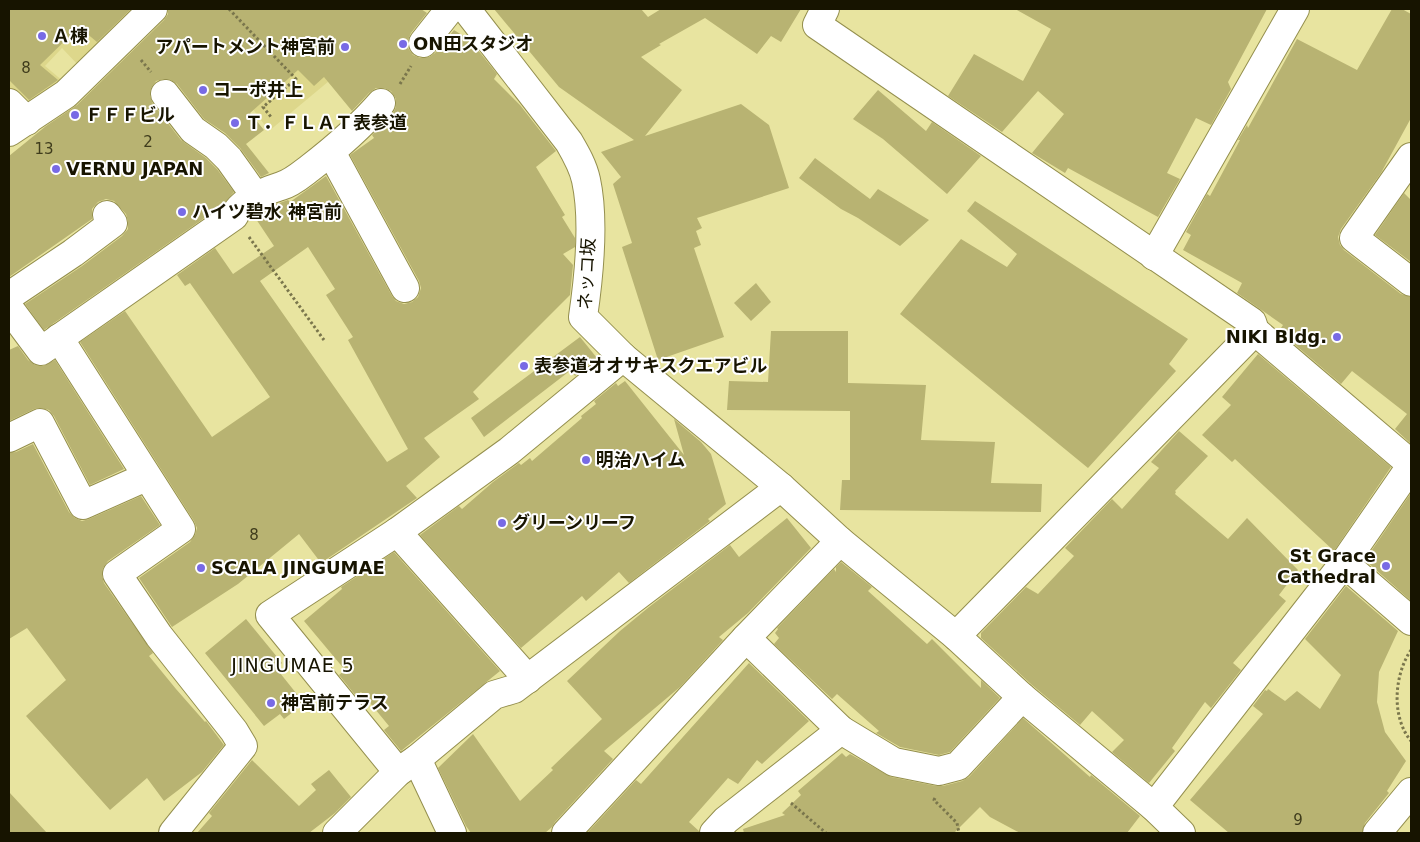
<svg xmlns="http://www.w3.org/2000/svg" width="1420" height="842" font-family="'DejaVu Sans','Noto Sans JP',sans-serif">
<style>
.built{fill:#ddd78b}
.building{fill:#b8b372;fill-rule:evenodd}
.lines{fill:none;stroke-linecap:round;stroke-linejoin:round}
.minor-casing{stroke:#948f4e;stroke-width:30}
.path{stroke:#7a764c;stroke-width:3;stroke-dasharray:2.5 2.5;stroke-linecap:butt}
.minor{stroke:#fff;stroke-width:28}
.poi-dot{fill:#786ae5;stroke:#fff;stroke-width:2}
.labels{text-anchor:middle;stroke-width:4;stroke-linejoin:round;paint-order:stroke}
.number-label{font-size:15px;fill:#3f3c1c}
.poi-label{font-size:18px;font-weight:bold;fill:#171400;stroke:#fff;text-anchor:start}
.street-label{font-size:18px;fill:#171400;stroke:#fff}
.neighbourhood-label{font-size:19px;letter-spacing:1px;fill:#171400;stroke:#fff}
</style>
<rect width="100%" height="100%" fill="#e8e4a0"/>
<g class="built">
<path d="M 9,9 L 141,9 L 80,67 L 62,48 L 45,66 L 64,82 L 31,109 L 9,91 Z"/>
<path d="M 180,9 L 334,9 L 311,30 L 347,66 L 269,131 Z"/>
</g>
<g class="building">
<path d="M 9,9 L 131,9 L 97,42 L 79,27 L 40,65 L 58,80 L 29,100 L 9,80 Z"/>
<path d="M 168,9 L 421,9 L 427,13 L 411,33 L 408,40 L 408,48 L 413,55 L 420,58 L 429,57 L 435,53 L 454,30 L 470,40 L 497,74 L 494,79 L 520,105 L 556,151 L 536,167 L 565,215 L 562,217 L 575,238 L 575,247 L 563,254 L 573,265 L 570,295 L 473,392 L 479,399 L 424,438 L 440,457 L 406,486 L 417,498 L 321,563 L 299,534 L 238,584 L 172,627 L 139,578 L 190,542 L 195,535 L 197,528 L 194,521 L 80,342 L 125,311 L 212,437 L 270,397 L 190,283 L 185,286 L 177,275 L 215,248 L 233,274 L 274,246 L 254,216 L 274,205 L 288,200 L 290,202 L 326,176 L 392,296 L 396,301 L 404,304 L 412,302 L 418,297 L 421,288 L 419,281 L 350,155 L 374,138 L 372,135 L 393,113 L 396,107 L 396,99 L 391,91 L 384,88 L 376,88 L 369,93 L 352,111 L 324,77 L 314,86 L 298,70 L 250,113 L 264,130 L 246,144 L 269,173 L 261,177 L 240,148 L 225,133 L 204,119 L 177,84 L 171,80 L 163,79 L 156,81 L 151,88 L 150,96 L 153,104 L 181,140 L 206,158 L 217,169 L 234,192 L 223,205 L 44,330 L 25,304 L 82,266 L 122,236 L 128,229 L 128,221 L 126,214 L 114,201 L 106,199 L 98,202 L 92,209 L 92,219 L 9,277 L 9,156 L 46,126 L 77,105 L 164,20 L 168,14 ZM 308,247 L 335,289 L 326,295 L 353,337 L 348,340 L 408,449 L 387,462 L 260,281 Z"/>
<path d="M 494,9 L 641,9 L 648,17 L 661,9 L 801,9 L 781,42 L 771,36 L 757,54 L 705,18 L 659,44 L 661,45 L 641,57 L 682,90 L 645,136 L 741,104 L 769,125 L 789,188 L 697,218 L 702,228 L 696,231 L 701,245 L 694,248 L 724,337 L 658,360 L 622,247 L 632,243 L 613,184 L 621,177 L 601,152 L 634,140 L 559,87 Z"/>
<path d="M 1015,9 L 1267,9 L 1228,82 L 1231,89 L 1211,125 L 1196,118 L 1167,173 L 1180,179 L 1158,217 L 1068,168 L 1065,173 L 1032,153 L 1064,114 L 1038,91 L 1002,132 L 948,96 L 974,54 L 1023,81 L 1051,29 Z"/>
<path d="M 1392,9 L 1402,9 L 1411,14 L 1411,118 L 1381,173 L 1341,229 L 1338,237 L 1340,245 L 1344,250 L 1401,294 L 1411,297 L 1411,444 L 1395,429 L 1407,414 L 1352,371 L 1341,384 L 1279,331 L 1283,325 L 1237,293 L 1242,283 L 1183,250 L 1191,235 L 1186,232 L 1207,194 L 1210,196 L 1240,140 L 1238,140 L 1247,125 L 1248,128 L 1297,39 L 1357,70 Z"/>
<path d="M 878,90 L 926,131 L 932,122 L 981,156 L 947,194 L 883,139 L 853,119 Z"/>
<path d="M 815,158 L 870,199 L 878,189 L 929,220 L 900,246 L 858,218 L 841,209 L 799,178 Z"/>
<path d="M 1404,193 L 1411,200 L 1411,262 L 1375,235 Z"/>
<path d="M 975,201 L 1188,339 L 1169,364 L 1176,371 L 1088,468 L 900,314 L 961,239 L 1007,267 L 1017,254 L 967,211 Z"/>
<path d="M 756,283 L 771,302 L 751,321 L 734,303 Z"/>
<path d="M 771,331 L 848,331 L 848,383 L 926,385 L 921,440 L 995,442 L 991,483 L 1042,484 L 1041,512 L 840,510 L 842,480 L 850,480 L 850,411 L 727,410 L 729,381 L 768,382 Z"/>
<path d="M 580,337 L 597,358 L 575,376 L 571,370 L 484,437 L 471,418 Z"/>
<path d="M 18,346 L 28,360 L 35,365 L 43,366 L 55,360 L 124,469 L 90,485 L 54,416 L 49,410 L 41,408 L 34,409 L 9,421 L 9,350 Z"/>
<path d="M 1258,354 L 1391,467 L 1334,551 L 1235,459 L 1232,462 L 1202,435 L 1231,405 L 1222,397 Z"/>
<path d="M 625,381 L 684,455 L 674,419 L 701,442 L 711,454 L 726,504 L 708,519 L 710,521 L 629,583 L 619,572 L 586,601 L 582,596 L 521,648 L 420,535 L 459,506 L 462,509 L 493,482 L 519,463 L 521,465 L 530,458 L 532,461 L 582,418 L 581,416 L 596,404 L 594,401 L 616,383 L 618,386 Z"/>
<path d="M 1179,431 L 1208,456 L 1175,491 L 1176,492 L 1175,494 L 1228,539 L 1247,518 L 1298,570 L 1279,595 L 1286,601 L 1233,663 L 1241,670 L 1211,708 L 1205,702 L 1172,748 L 1175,751 L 1149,783 L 1112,752 L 1124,740 L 1092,711 L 1080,725 L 1032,685 L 981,638 L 981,633 L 1026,587 L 1038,594 L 1074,556 L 1065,548 L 1112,499 L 1122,509 L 1159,468 L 1151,462 Z"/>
<path d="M 33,444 L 69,512 L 75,518 L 82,521 L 89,519 L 141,496 L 160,525 L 108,561 L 103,568 L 102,576 L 104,583 L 153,653 L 149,656 L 176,689 L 205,722 L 206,721 L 224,745 L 202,772 L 164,801 L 147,778 L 110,810 L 26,716 L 66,680 L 27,628 L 9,639 L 9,453 L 16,452 Z"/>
<path d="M 1411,493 L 1411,601 L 1365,560 Z"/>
<path d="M 787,518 L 811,548 L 748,613 L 719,637 L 723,640 L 680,687 L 604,751 L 613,759 L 555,822 L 552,827 L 545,833 L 471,833 L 466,826 L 438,768 L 473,734 L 520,801 L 553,770 L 551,768 L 602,719 L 567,681 L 620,631 L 649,607 L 730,545 L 739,557 Z"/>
<path d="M 394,552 L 500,671 L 401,751 L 384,730 L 389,726 L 361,692 L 356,696 L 339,675 L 345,670 L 304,621 L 342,589 L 341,587 Z"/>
<path d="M 841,562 L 872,587 L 868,591 L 927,644 L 932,639 L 981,688 L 981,680 L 1000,698 L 950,752 L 939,755 L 900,747 L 876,733 L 879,731 L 837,694 L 832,699 L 774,644 L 779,638 L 775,633 L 778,629 L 777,628 L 834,569 L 836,572 L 836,567 Z"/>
<path d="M 1346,586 L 1398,631 L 1379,672 L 1377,702 L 1385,732 L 1406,761 L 1387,791 L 1389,793 L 1365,823 L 1362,833 L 1229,833 L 1190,800 L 1263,714 L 1253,706 L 1265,690 L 1267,691 L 1268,689 L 1285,701 L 1297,691 L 1320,709 L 1341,675 L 1305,639 Z"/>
<path d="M 246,619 L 282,663 L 276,668 L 304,703 L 284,719 L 280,714 L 264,726 L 205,653 Z"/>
<path d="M 749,663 L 809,721 L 762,764 L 757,760 L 738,784 L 728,778 L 689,822 L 699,831 L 699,833 L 587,833 L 636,780 L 641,784 Z"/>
<path d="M 1023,718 L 1090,777 L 1091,775 L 1140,816 L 1127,833 L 1020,833 L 990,817 L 980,807 L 954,833 L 744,833 L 743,829 L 785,815 L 782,813 L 801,795 L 798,791 L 842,753 L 846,757 L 850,754 L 891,777 L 936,786 L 943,786 L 962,781 L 969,777 Z"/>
<path d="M 252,760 L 299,806 L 316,790 L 311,784 L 329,770 L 351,797 L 335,813 L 309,833 L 197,833 L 212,816 L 209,813 Z"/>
<path d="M 9,792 L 47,833 L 9,833 Z"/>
</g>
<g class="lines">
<g class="minor-casing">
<g id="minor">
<path d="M 466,9 L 569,142 C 576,154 583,166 586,180 C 595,221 589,276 583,317 L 623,357 L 781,487 L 840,541 L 956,636 L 1022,697 L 1154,807 L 1181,833"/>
<path d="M 825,9 L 817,25 L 1252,322 L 1255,331 L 1411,464"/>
<path d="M 423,43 L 450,9"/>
<path d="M 165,94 L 193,130 L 216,146 L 229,159 L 256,197"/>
<path d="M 9,103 L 27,121"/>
<path d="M 9,132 L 66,94 L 153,9"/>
<path d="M 331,152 L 405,288"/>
<path d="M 1411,157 L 1354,238 L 1411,282"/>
<path d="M 1154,256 L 1295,9"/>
<path d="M 9,296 L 73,253 L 113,223 L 107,215"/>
<path d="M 9,308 L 41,351 L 234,216 C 242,200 265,191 281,186 C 292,183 302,174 310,168 C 336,148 360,127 381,103"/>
<path d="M 59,338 L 181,529 L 117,574 L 159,636 L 234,731 L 243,746 L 173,833"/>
<path d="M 9,438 L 40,423 L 83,505 L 146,477"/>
<path d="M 397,532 L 528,679"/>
<path d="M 1344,563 L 1411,621"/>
<path d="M 956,636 L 1255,331"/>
<path d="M 746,638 L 841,730 L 894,762 L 939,771 L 958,766 L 1022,697"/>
<path d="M 417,759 L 452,833"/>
<path d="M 398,772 L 270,615 L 397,532 L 509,451 L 623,357"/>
<path d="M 1154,807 L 1344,563 L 1411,466"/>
<path d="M 337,833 L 398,772 L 417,759 L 494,695 L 514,689 L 781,487"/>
<path d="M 566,833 L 746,638 L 840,541"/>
<path d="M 714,833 L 726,820 L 841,730"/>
<path d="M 1377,833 L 1411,792"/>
</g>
</g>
<g class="path">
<path d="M 229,9 L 296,79 L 263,107 L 271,117"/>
<path d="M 141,60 L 151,72"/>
<path d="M 400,84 L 411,66"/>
<path d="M 249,237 L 324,340"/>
<path d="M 1411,650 C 1394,675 1391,717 1411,741"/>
<path d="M 935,798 L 934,800 L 957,823 L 959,833"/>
<path d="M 791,803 L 826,833"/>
</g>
<use href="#minor" class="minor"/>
</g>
<g class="poi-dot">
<circle cx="42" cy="36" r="5"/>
<circle cx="403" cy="44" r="5"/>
<circle cx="345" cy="47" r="5"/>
<circle cx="203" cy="90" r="5"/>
<circle cx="75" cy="115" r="5"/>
<circle cx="235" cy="123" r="5"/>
<circle cx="56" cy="169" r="5"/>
<circle cx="182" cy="212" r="5"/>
<circle cx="1337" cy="337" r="5"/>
<circle cx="524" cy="366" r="5"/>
<circle cx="586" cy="460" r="5"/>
<circle cx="502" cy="523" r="5"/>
<circle cx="1386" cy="566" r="5"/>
<circle cx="201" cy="568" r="5"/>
<circle cx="271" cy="703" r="5"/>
</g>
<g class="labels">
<g class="number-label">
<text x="26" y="73">8</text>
<text x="148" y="147">2</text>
<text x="44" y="154">13</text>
<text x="254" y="540">8</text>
<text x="1298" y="825">9</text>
</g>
<g class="poi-label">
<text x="52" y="42">Ａ棟</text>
<text x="413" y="50">ON田スタジオ</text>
<text x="335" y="53" text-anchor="end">アパートメント神宮前</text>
<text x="213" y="96">コーポ井上</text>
<text x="85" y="121">ＦＦＦビル</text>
<text x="245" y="129">Ｔ．ＦＬＡＴ表参道</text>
<text x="66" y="175">VERNU JAPAN</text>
<text x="192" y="218">ハイツ碧水 神宮前</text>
<text x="1327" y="343" text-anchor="end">NIKI Bldg.</text>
<text x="534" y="372">表参道オオサキスクエアビル</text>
<text x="596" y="466">明治ハイム</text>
<text x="512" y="529">グリーンリーフ</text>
<text x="1376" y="562" text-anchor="end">St Grace<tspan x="1376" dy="21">Cathedral</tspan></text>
<text x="211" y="574">SCALA JINGUMAE</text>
<text x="281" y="709">神宮前テラス</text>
</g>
<g class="street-label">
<text transform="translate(587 274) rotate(-87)" y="6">ネッコ坂</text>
</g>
<g class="neighbourhood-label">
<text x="293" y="672">JINGUMAE 5</text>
</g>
</g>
<rect width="1420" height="842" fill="none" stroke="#171400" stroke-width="20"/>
</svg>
